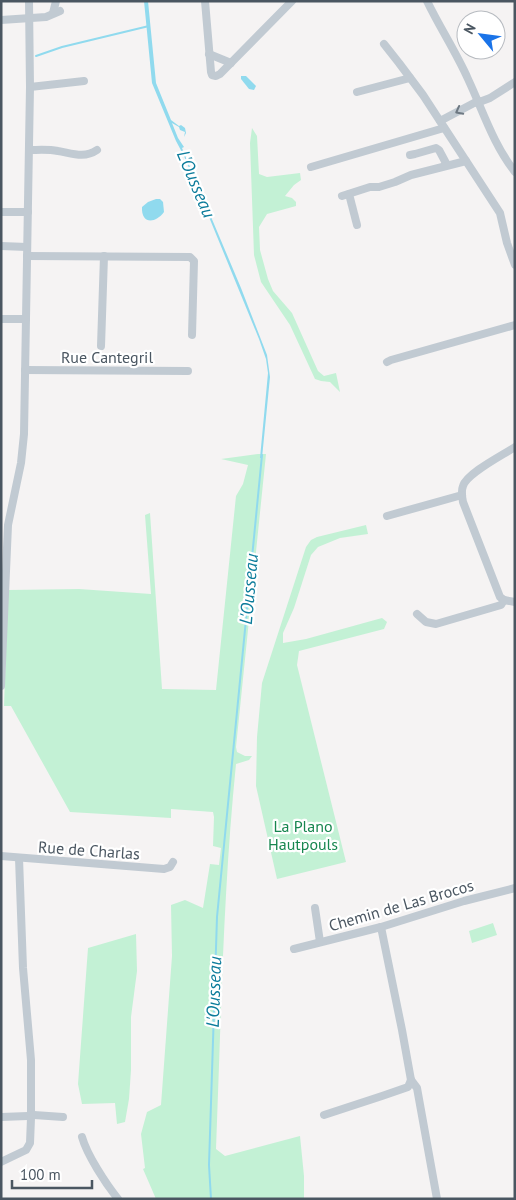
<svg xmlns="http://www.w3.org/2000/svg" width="516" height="1200" font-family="'PT Sans',sans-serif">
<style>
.green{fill:#c3f1d5}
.water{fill:#90daee}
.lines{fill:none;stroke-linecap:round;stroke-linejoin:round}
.stream{stroke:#90daee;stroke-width:2}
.minor{stroke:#c1cad2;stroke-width:8}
.oneway{stroke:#6e7983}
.labels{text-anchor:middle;stroke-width:4.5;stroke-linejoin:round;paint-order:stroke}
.street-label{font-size:16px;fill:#4a5661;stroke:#fff}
.park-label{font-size:16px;fill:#17864f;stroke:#fff}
.water-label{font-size:18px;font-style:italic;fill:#0c7c9b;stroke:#fff}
</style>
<rect width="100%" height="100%" fill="#f5f3f3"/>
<g class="green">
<path d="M 252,128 L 257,136 L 259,174 L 267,177 L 300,173 L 301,180 L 294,185 L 285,196 L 292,198 L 296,202 L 296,206 L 267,214 L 259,227 L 260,250 L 268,279 L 273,291 L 292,313 L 318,371 L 324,376 L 336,373 L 340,392 L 330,382 L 321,381 L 315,379 L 290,325 L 261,282 L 254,255 L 250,143 Z"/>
<path d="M 258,454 L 266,454 L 236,747 L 237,752 L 245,756 L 252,756 L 249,760 L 236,764 C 223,892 221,1021 216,1149 L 225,1156 L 300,1136 L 304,1176 L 304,1199 L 156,1199 L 143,1169 L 145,1168 L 141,1134 L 147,1112 L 161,1105 L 172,956 L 171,905 L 185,900 L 203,908 L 210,864 L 219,865 L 221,848 L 213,846 L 214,817 L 213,812 L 171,809 L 171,818 L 70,812 L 11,706 L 4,706 L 8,590 L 79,589 L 151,594 L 145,515 L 150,513 L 162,689 L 216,690 L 236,496 L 243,484 L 248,465 L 221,459 Z"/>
<path d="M 366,525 L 368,534 L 340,538 L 318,547 L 311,555 L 294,608 L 283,633 L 283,643 L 306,639 L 382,618 L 387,622 L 384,629 L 299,651 L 297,665 L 346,862 L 277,879 L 256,786 L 257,737 L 262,683 L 306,547 L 311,540 L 317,537 Z"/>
<path d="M 493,923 L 497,935 L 472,943 L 469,931 Z"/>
<path d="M 136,934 L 137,971 L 131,1017 L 131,1070 L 129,1099 L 125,1122 L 117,1124 L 115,1103 L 82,1104 L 78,1084 L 88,948 Z"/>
</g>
<g class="water">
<path d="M 144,1 L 148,1 L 156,83 L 171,120 L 179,126 L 181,125 L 185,128 L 186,133 L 184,137 L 185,132 L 180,130 L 179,127 L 172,123 L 178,138 L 184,147 L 182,148 L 241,288 L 267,355 L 270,377 L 262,458 L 260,458 L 268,373 L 266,359 L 259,339 L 184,156 L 176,141 L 152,83 Z"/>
<path d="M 241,76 L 246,76 L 256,86 L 254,90 L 249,89 L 241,79 Z"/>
<path d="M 156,199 L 160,199 L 163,202 L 164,212 C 155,224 141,224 142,207 L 148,202 Z"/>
</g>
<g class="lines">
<g class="stream">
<path d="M 36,56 L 62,47 L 149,26"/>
<path d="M 211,1199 L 209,1165 L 217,917 L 262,455"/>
</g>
<g class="minor">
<path d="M 205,1 L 211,72 L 212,75 L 216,76 L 220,74 L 292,1"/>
<path d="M 427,1 C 440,28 456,52 468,79 C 483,111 493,144 515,172"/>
<path d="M 53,13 L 56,1"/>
<path d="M 1,20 L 46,17 L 60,11"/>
<path d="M 384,44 L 399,63 L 423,95 L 500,213 L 507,243 L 515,265"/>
<path d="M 209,54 L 231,63"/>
<path d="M 30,87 L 84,81"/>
<path d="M 357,92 L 410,78"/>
<path d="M 440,121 L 474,103 L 482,101 L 490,98 L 515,82"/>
<path d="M 29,150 C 38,150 48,149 58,151 C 71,153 84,159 97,150"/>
<path d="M 410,155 L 415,154 L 436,148 L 439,150 L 447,165"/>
<path d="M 311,167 L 444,128"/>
<path d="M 349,194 L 357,225"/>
<path d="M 342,196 L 370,187 L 379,187 L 395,182 L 411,175 L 466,161"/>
<path d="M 1,212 L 28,212"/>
<path d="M 1,246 L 27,247"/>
<path d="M 27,256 L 190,257 L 194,261 L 192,335"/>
<path d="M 1,319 L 26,319"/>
<path d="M 101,346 L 104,256"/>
<path d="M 387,362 L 391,360 L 515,325"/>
<path d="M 25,370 L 188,371"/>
<path d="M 515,447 C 503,455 467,473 463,486 C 461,491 462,497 463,502 L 500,597 L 504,600 L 515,602"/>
<path d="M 387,516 L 462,495"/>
<path d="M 417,614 L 426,622 L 436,624 L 501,605 L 504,600"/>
<path d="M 1,686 L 8,525 L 21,463 L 24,434 L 30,87 L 29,1"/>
<path d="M 1,856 L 164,869 L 170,867 L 173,862"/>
<path d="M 19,858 L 23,968 L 31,1060 L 31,1112"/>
<path d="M 315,908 L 320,942"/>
<path d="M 381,927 L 402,1030 L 411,1080 L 417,1088 L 437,1199"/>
<path d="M 294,949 L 381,927 L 464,901 L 515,888"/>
<path d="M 34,1115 L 63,1117"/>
<path d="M 324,1115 L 382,1096 L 408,1087 L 411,1080"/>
<path d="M 1,1117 L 28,1116"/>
<path d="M 82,1137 C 87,1155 106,1184 118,1199"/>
<path d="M 1,1162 L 26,1150 L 30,1143 L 31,1118"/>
</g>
</g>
<defs><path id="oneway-chevron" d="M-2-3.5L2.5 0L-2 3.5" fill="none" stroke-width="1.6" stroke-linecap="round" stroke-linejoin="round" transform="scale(1.25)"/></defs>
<use class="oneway" href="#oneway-chevron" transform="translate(459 111) rotate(152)"/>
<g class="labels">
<g class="street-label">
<text x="107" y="363">Rue Cantegril</text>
<text transform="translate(89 850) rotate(4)" y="6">Rue de Charlas</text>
<text transform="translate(401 905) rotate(-16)" y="6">Chemin de Las Brocos</text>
</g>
<g class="park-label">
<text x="303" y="832">La Plano<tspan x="303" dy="18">Hautpouls</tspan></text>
</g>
<g class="water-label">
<text transform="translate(196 184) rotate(67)" y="6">L'Ousseau</text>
<text transform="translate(249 589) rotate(-85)" y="6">L'Ousseau</text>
<text transform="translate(214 992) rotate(-88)" y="6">L'Ousseau</text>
</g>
</g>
<rect width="516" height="1200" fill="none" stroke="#4a5661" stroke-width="5"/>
<g transform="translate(481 35) rotate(299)"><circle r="24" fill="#ffffff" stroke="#b7bbc0"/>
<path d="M0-4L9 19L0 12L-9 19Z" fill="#1a73e8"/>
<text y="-8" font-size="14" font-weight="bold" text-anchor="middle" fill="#4a5661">N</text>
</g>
<path d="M12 1180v8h80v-8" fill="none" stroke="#4a5661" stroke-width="2.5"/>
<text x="20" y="1180" font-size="15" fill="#4a5661" stroke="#ffffff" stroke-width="4" paint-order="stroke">100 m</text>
</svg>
